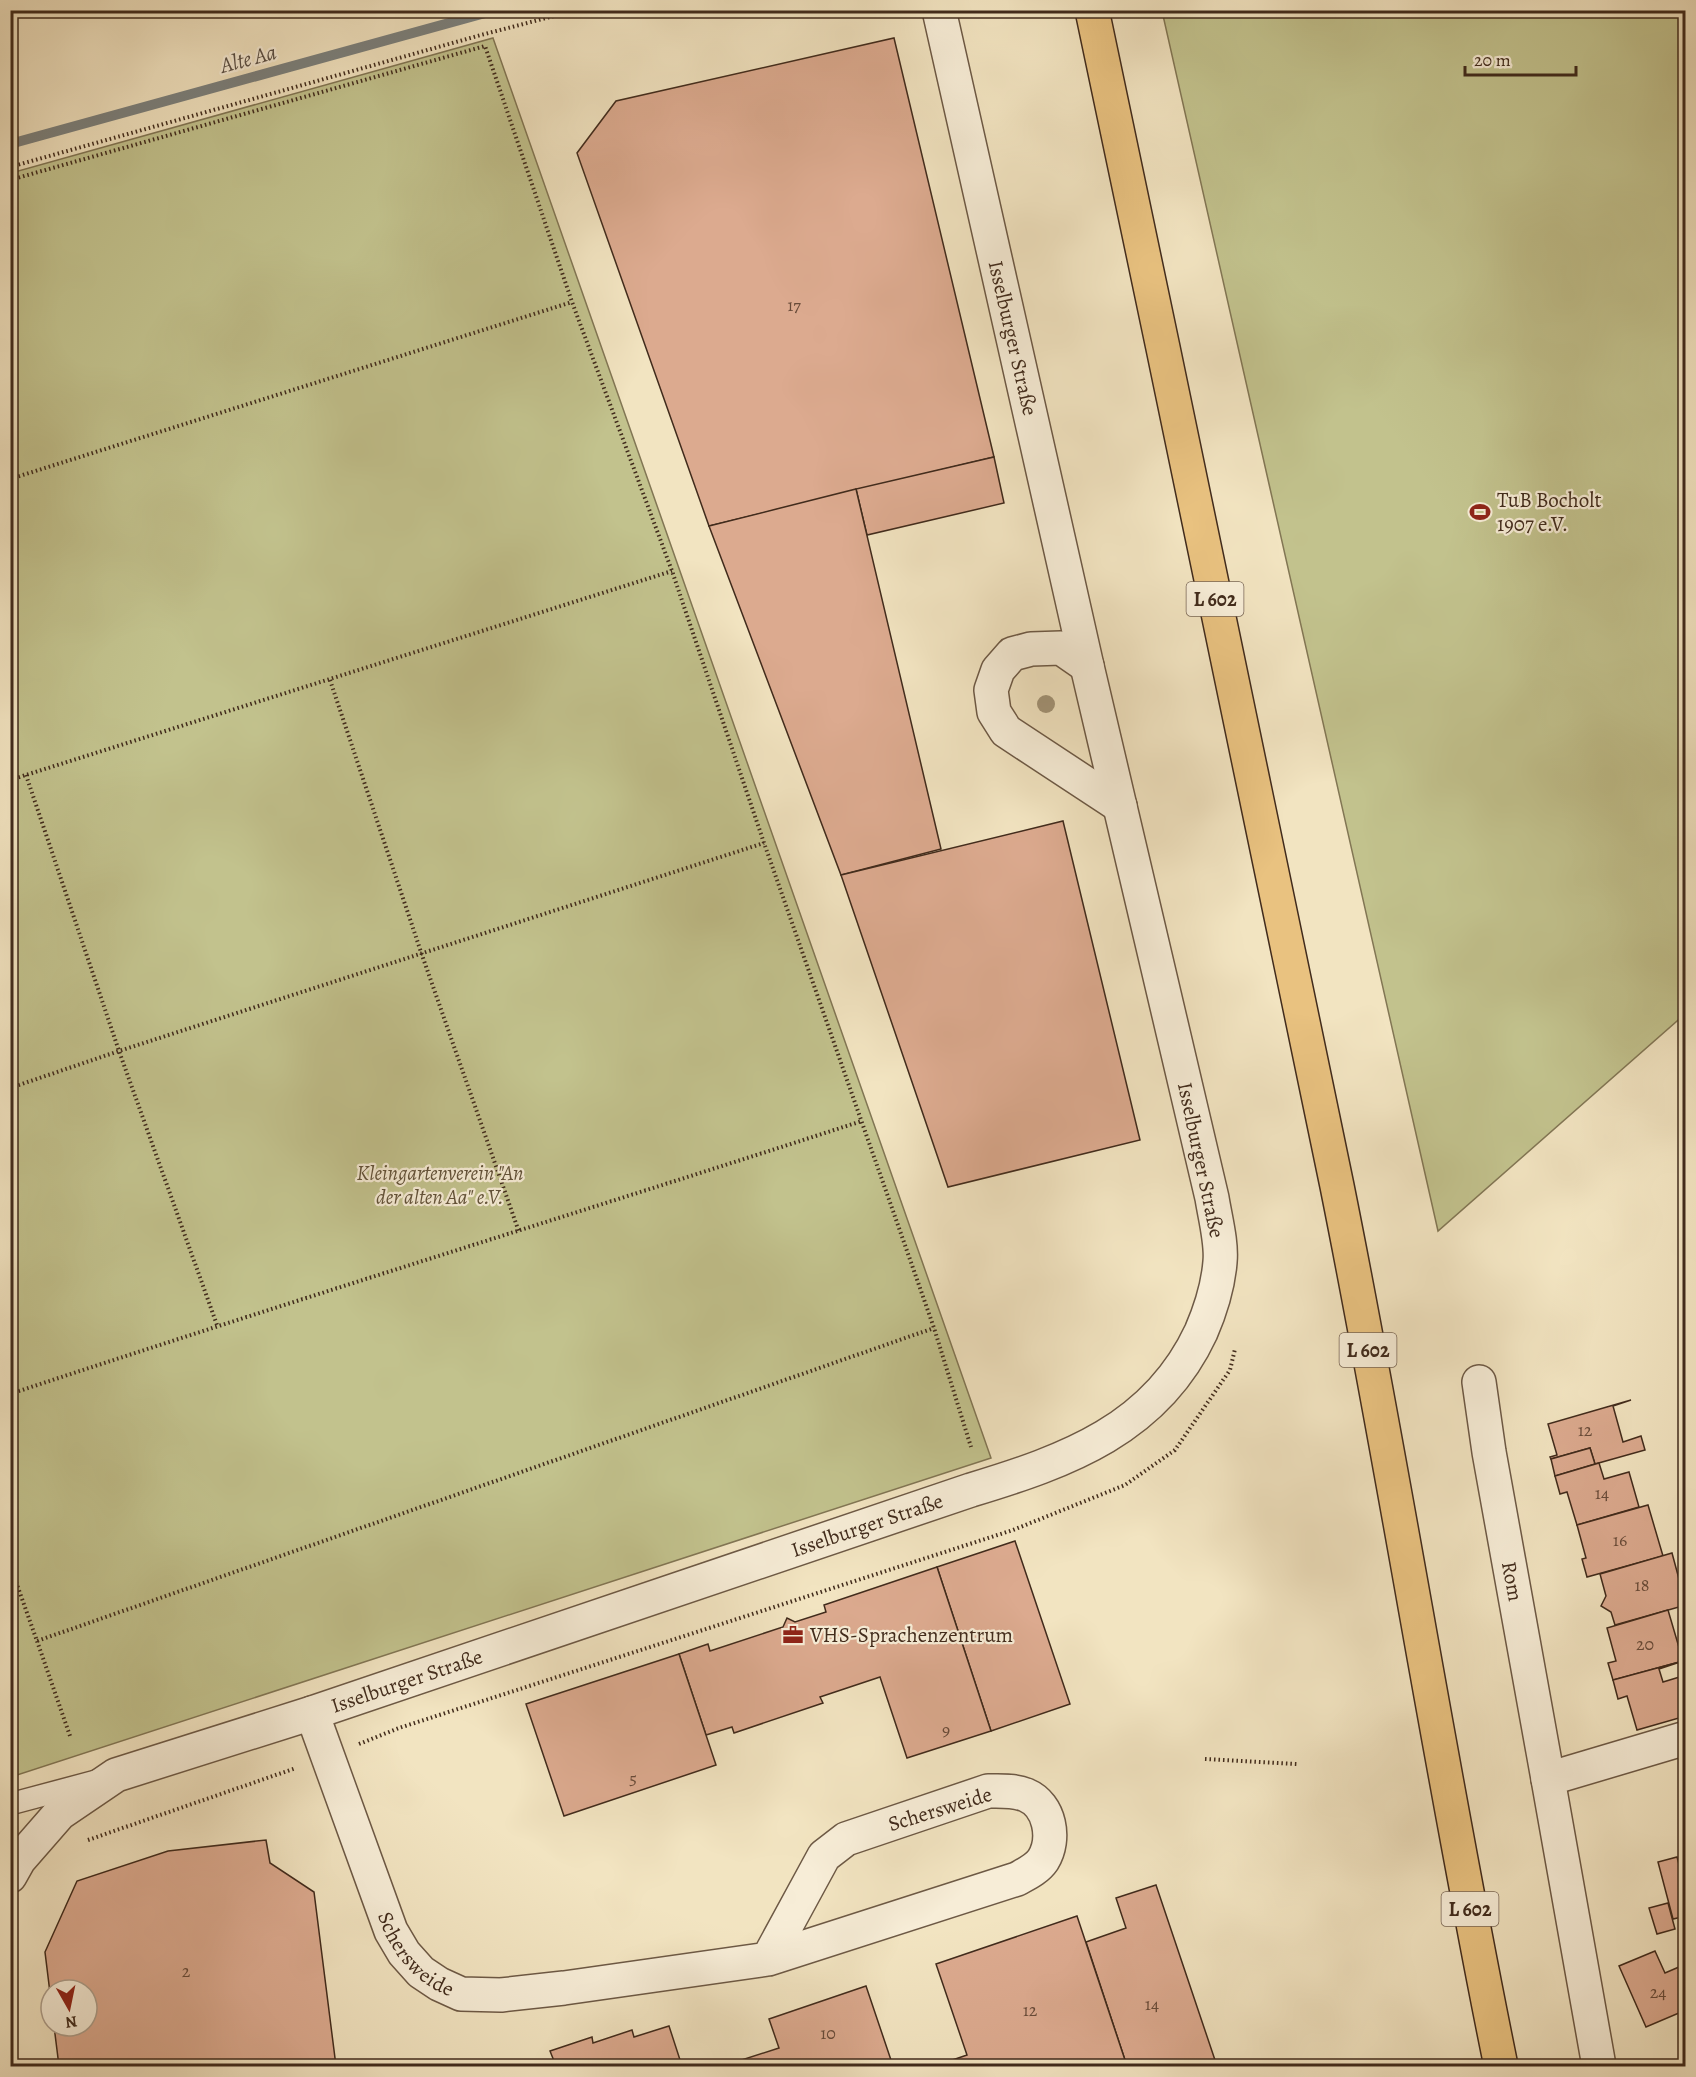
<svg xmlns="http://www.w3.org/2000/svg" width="1696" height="2077" font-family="Alegreya,serif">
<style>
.green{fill:#c2c28d;stroke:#827654;stroke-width:1.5}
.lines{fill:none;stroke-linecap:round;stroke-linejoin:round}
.stream{stroke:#7b817e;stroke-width:10}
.building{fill:#dcaa8f;stroke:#412b1c;stroke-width:1.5}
.service-casing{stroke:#6d5945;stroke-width:24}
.minor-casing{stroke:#6d5945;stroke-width:36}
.primary-casing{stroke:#412b1c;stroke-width:36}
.path{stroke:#412b1c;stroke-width:4;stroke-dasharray:1.5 3;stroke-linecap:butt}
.service{stroke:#f7edd7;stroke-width:21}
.minor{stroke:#f7edd7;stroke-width:33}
.primary{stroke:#e9c280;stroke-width:33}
.tree{fill:#a29376}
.labels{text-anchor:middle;stroke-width:4.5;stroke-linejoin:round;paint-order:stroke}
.number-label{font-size:18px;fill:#684b39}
.shield{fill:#f7edd7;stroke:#786554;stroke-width:1.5}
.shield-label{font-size:20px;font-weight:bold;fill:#412b1c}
.street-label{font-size:21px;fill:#412b1c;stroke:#f7edd7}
.poi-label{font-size:21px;fill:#412b1c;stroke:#f7edd7;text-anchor:start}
.park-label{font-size:21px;font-style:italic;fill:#615138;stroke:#f7edd7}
.water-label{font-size:22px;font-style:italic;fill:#594f45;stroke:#f7edd7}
</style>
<rect width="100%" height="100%" fill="#f2e4c1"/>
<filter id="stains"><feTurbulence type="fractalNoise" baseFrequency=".00333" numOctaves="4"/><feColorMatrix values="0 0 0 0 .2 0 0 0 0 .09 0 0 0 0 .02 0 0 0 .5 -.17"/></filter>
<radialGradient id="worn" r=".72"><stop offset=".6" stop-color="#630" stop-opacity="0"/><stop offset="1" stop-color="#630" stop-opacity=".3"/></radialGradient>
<g class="green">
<path d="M 1162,11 L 1685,11 L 1685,1014 L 1438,1231 Z"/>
<path d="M 493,38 L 991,1458 L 11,1777 L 11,173 Z"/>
</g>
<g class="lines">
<path class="stream" d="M 10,144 L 496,10"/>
</g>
<g class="building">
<path d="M 894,38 L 994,457 L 709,526 L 577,153 L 616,101 Z"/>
<path d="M 994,457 L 1004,503 L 867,535 L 856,489 Z"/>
<path d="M 856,489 L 941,849 L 841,875 L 709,526 Z"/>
<path d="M 1063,821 L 1140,1140 L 948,1187 L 841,875 Z"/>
<path d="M 1631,1400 L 1613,1406 L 1623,1442 L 1641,1436 L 1645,1450 L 1595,1464 L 1590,1448 L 1551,1459 L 1550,1457 L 1557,1455 L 1548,1424 Z"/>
<path d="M 1590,1448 L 1595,1464 L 1555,1476 L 1551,1459 Z"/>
<path d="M 1599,1463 L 1604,1479 L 1629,1472 L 1639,1507 L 1577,1525 L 1567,1492 L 1560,1494 L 1555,1476 Z"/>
<path d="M 1648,1505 L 1663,1556 L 1587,1577 L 1582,1559 L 1586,1558 L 1577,1525 Z"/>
<path d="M 1015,1541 L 1070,1704 L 991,1731 L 937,1567 Z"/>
<path d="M 1672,1553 L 1686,1605 L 1615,1625 L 1611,1612 L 1601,1606 L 1606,1596 L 1600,1574 Z"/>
<path d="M 937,1567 L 991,1731 L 907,1758 L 880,1677 L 820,1697 L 823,1703 L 734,1733 L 732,1727 L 706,1735 L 679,1654 L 708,1644 L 710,1651 L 783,1627 L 787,1618 L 795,1622 L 826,1612 L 824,1605 Z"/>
<path d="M 1668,1610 L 1683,1661 L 1613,1680 L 1608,1663 L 1616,1661 L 1607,1628 Z"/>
<path d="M 679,1654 L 716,1765 L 564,1816 L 526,1704 Z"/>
<path d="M 1683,1661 L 1659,1669 L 1663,1682 L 1686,1675 L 1686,1716 L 1637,1730 L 1627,1696 L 1618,1699 L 1613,1680 Z"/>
<path d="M 266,1840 L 270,1863 L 314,1892 L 336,2066 L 59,2066 L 54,2026 L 87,2026 L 87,1990 L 51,1990 L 51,2001 L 45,1952 L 77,1881 L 168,1851 Z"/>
<path d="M 1677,1857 L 1686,1891 L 1686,1916 L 1673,1919 L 1658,1862 Z"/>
<path d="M 1156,1885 L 1217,2066 L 1127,2066 L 1086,1942 L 1126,1928 L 1116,1898 Z"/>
<path d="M 1668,1903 L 1675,1929 L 1657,1934 L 1649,1908 Z"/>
<path d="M 1077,1916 L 1127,2066 L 935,2066 L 967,2055 L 936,1964 Z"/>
<path d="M 1655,1951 L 1665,1973 L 1686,1964 L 1686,2010 L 1646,2027 L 1619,1966 Z"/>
<path d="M 866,1986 L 893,2066 L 723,2066 L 779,2048 L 769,2019 Z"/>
<path d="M 669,2026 L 682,2066 L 556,2066 L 550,2051 L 592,2037 L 593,2043 L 632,2030 L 634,2037 Z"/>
</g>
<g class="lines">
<g class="service-casing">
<path id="service" d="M 10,1804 L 96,1781"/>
</g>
<g class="minor-casing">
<g id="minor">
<path d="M 1087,666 L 1061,648 L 1031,649 L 1012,654 L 998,670 L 991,690 L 994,712 L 1006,731 L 1120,806"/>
<path id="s1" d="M 1479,1382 L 1489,1452 L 1548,1779"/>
<path id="s2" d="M 312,1713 L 391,1931 L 404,1953 L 421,1972 L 439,1984 L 461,1994 L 501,1995 L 564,1988 L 768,1959 L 1017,1879 C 1026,1874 1037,1869 1043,1860 C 1056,1839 1050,1805 1026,1795 C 1014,1790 1000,1791 988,1791 L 846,1839 L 824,1856 L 768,1959"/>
<path id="s3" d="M 10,1876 L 19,1860 L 60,1813 L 116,1775 L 312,1713 L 971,1490 C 1067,1461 1156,1429 1201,1332 C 1211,1309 1218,1287 1220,1262 C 1222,1243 1215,1217 1212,1198 L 1087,666 L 939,10"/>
<path d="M 1599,2066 L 1548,1779 L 1686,1738"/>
</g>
</g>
<g class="primary-casing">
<path id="primary" d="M 1092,10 C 1174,402 1258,794 1337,1186 C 1396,1479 1441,1774 1501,2066"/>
</g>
<g class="path">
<path d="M 10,167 L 481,35 L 577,10"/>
<path d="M 10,180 L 485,46 L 572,302 L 672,571 L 764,843 L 934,1328 L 971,1447"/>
<path d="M 10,479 L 572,302"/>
<path d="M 330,680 L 422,955 L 519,1232"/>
<path d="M 26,775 L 119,1051 L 217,1325"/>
<path d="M 10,780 L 672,571"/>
<path d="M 10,1088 L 119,1051 L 764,843"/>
<path d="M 10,1394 C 294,1300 578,1213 862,1121"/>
<path d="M 10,1565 L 37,1641 L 934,1328"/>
<path d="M 37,1641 L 70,1736"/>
<path d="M 359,1744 L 399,1728 L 1013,1530 L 1125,1485 L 1175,1450 L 1230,1370 L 1235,1349"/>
<path d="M 1205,1759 L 1297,1764"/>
<path d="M 88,1840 L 296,1768"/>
</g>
<use href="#service" class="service"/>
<use href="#minor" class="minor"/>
<use href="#primary" class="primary"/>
</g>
<circle class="tree" cx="1046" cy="704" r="9"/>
<defs>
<g id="stadium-bare" transform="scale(1.62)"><path d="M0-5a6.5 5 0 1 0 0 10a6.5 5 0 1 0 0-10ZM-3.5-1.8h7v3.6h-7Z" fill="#8f2418" stroke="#f7edd7" stroke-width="2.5" paint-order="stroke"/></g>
<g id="office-bare" transform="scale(1.62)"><path d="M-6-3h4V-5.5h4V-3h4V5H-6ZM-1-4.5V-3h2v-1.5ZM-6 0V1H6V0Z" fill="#8f2418" stroke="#f7edd7" stroke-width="2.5" paint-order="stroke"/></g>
</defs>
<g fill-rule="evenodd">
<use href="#stadium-bare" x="1480" y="512"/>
<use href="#office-bare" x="793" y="1635"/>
</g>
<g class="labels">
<g class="number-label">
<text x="794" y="311">17</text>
<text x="1585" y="1436">12</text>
<text x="1602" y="1499">14</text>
<text x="1620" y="1546">16</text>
<text x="1642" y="1591">18</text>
<text x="1645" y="1650">20</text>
<text x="946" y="1736">9</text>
<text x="633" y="1784">5</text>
<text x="186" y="1977">2</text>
<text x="1658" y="1998">24</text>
<text x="1152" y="2010">14</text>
<text x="1030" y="2016">12</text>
<text x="828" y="2039">10</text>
</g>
<g class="shield">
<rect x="1186.5" y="582" width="57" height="34" rx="4.5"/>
<rect x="1339.5" y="1333" width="57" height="34" rx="4.5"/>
<rect x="1441.5" y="1892" width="57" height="34" rx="4.5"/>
</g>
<g class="shield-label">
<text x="1215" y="606">L 602</text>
<text x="1368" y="1357">L 602</text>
<text x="1470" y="1916">L 602</text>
</g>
<g class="street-label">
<text transform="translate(1013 338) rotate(77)" y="7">Isselburger Straße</text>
<text transform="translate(1201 1160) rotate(78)" y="7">Isselburger Straße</text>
<text dy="7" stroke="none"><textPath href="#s3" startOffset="940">Isselburger Straße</textPath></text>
<text dy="7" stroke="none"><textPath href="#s1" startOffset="202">Rom</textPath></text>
<text dy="7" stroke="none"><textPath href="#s3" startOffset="454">Isselburger Straße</textPath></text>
<text transform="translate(940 1809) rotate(-17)" y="7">Schersweide</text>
<text dy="7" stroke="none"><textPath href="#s2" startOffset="266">Schersweide</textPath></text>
</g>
<g class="poi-label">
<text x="1497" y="507">TuB Bocholt<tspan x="1497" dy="24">1907 e.V.</tspan></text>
<text x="810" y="1642">VHS-Sprachenzentrum</text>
</g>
<g class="park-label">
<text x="440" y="1180">Kleingartenverein "An<tspan x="440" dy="24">der alten Aa" e.V.</tspan></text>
</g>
<g class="water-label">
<text transform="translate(248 58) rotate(-15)" y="8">Alte Aa</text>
</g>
</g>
<rect width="1696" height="2077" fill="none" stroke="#f2e4c1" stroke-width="36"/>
<rect x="12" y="12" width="1672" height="2053" fill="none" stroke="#412b1c" stroke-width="3"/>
<rect x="18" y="18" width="1660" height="2041" fill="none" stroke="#412b1c" stroke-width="1.5"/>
<g transform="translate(69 2008) rotate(171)"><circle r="28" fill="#f7edd7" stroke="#ae9f8c" stroke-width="1.5"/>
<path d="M0-4.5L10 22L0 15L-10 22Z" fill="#8f2418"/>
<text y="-9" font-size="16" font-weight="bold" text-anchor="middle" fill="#412b1c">N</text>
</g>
<path d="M1465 66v9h111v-9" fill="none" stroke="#412b1c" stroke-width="3"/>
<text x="1474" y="66" font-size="18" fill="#412b1c" stroke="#f7edd7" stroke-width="4.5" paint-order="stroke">20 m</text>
<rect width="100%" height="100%" filter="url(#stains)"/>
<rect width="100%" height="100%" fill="url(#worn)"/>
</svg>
